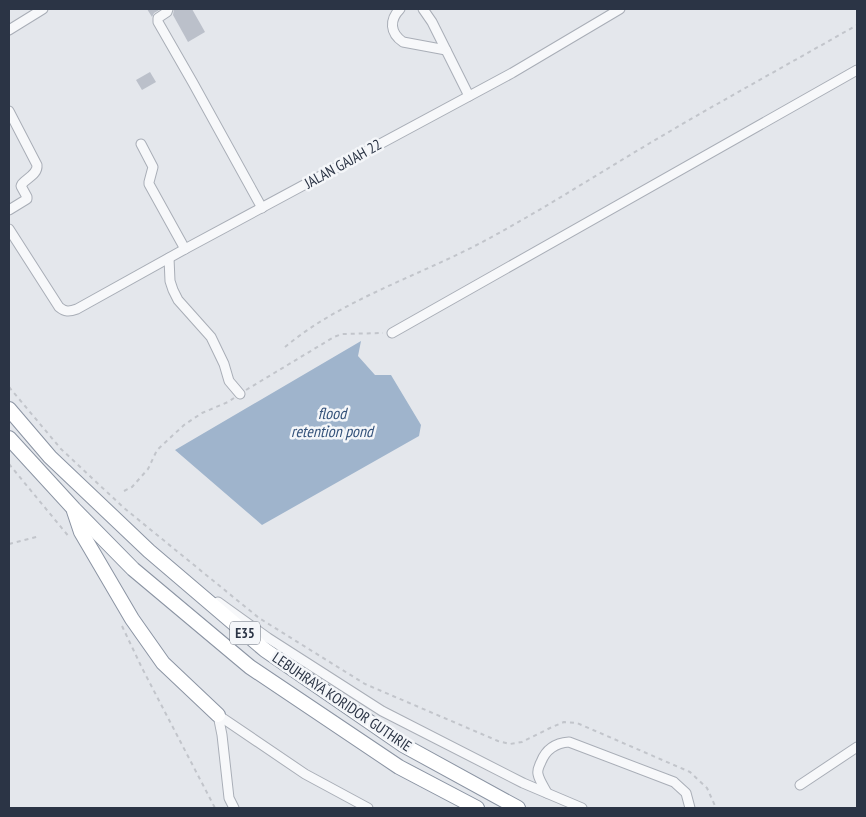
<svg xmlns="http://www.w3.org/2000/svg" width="866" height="817" font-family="'PT Sans Narrow',sans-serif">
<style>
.water{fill:#9fb4cc}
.building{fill:#bbc0ca}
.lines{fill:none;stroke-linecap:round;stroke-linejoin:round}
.minor-casing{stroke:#a9aeb7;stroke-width:11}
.highway-casing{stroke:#8b94a3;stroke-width:16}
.path{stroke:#c2c5cb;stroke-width:2;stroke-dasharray:4 4;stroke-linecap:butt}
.minor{stroke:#f7f8fa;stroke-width:9}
.highway{stroke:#fff;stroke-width:14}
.labels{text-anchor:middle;stroke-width:5;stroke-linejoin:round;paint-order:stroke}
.shield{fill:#f4f6f9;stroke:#676e7b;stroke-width:1}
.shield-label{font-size:14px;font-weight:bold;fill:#2b3445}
.street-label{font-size:15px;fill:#2b3445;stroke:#f4f6f9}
.water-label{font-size:16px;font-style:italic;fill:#34527a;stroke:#f4f6f9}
</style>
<rect width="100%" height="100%" fill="#e4e7ec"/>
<path class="water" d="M 361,341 L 358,356 L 375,375 L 391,375 L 421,425 L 419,436 L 262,525 L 175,450 Z"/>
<g class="building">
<path d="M 147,9 L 161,9 L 154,13 L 152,17 Z"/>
<path d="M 174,9 L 192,9 L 205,32 L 188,42 L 173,15 Z"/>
<path d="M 150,72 L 156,82 L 142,90 L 136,80 Z"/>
</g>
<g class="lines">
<g class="minor-casing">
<g id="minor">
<path d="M 168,9 L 167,12 L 158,18 L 158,22 L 193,83 L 262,208"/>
<path d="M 400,9 C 389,20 390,33 403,42 L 446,50"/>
<path d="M 423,9 L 432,22 L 469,96"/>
<path d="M 9,30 L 43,9"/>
<path d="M 9,111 L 37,165 C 38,174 27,178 22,184 L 21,186 L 27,197 L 27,199 L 9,210"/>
<path d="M 141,144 L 153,167 L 149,182 L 149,184 L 185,249"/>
<path d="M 9,229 L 59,307 C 65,312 69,312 77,309 L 185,249 L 512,73 L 620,9"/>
<path d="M 169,258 L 170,281 L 173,290 L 178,300 L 211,337 L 224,364 L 229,381 L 240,394"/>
<path d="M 392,333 L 857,70"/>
<path d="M 218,602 L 268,638 L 382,711 L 523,783 L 582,808"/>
<path d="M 218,715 L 305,774 L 368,808"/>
<path d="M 218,715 L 222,735 L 229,798 L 234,808"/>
<path d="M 800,785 L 857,747"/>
<path d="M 547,793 C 544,787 539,780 538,774 C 537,770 539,766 541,762 C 546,749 555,743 569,742 L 674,782 L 686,793 L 690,808"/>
</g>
</g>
<g class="highway-casing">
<g id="highway">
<path d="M 9,409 L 50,457 L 149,551 L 265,650 L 403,745 L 518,808"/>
<path d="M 9,438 L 74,509 L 133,569 L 250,667 L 399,767 L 477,808"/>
<path d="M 74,511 L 81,532 L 132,619 L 163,663 L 218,715"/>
</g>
</g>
<g class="path">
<path d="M 285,347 C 342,299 422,275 488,239 C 549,206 607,168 667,133 C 730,96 794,61 857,25"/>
<path d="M 9,387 L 61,449 L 124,508 L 259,618 L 365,684 L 498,741 L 510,744 L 522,742 L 550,728 L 564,722 L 577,723 L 690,772 L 707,788 L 716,808"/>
<path d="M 246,390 L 334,337 L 342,334 L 383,333"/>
<path d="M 9,464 L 70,538"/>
<path d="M 124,491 L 132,487 L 148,469 L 157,450 L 184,425 L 202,413 L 228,402 L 234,398"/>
<path d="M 9,544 L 40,536"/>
<path d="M 122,626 L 142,668 L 215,808"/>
</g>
<use href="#minor" class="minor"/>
<use href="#highway" class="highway"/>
</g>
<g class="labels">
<rect class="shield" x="230" y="621.5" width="30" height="23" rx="4"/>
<g class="shield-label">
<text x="245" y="638">E35</text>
</g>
<g class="street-label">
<text transform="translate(343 164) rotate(-29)" y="5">JALAN GAJAH 22</text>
<text transform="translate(342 702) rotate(34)" y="5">LEBUHRAYA KORIDOR GUTHRIE</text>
</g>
<g class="water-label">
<text x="332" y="419">flood<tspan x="332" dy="18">retention pond</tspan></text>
</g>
</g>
<rect width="866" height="817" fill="none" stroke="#2b3445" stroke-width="20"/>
</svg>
